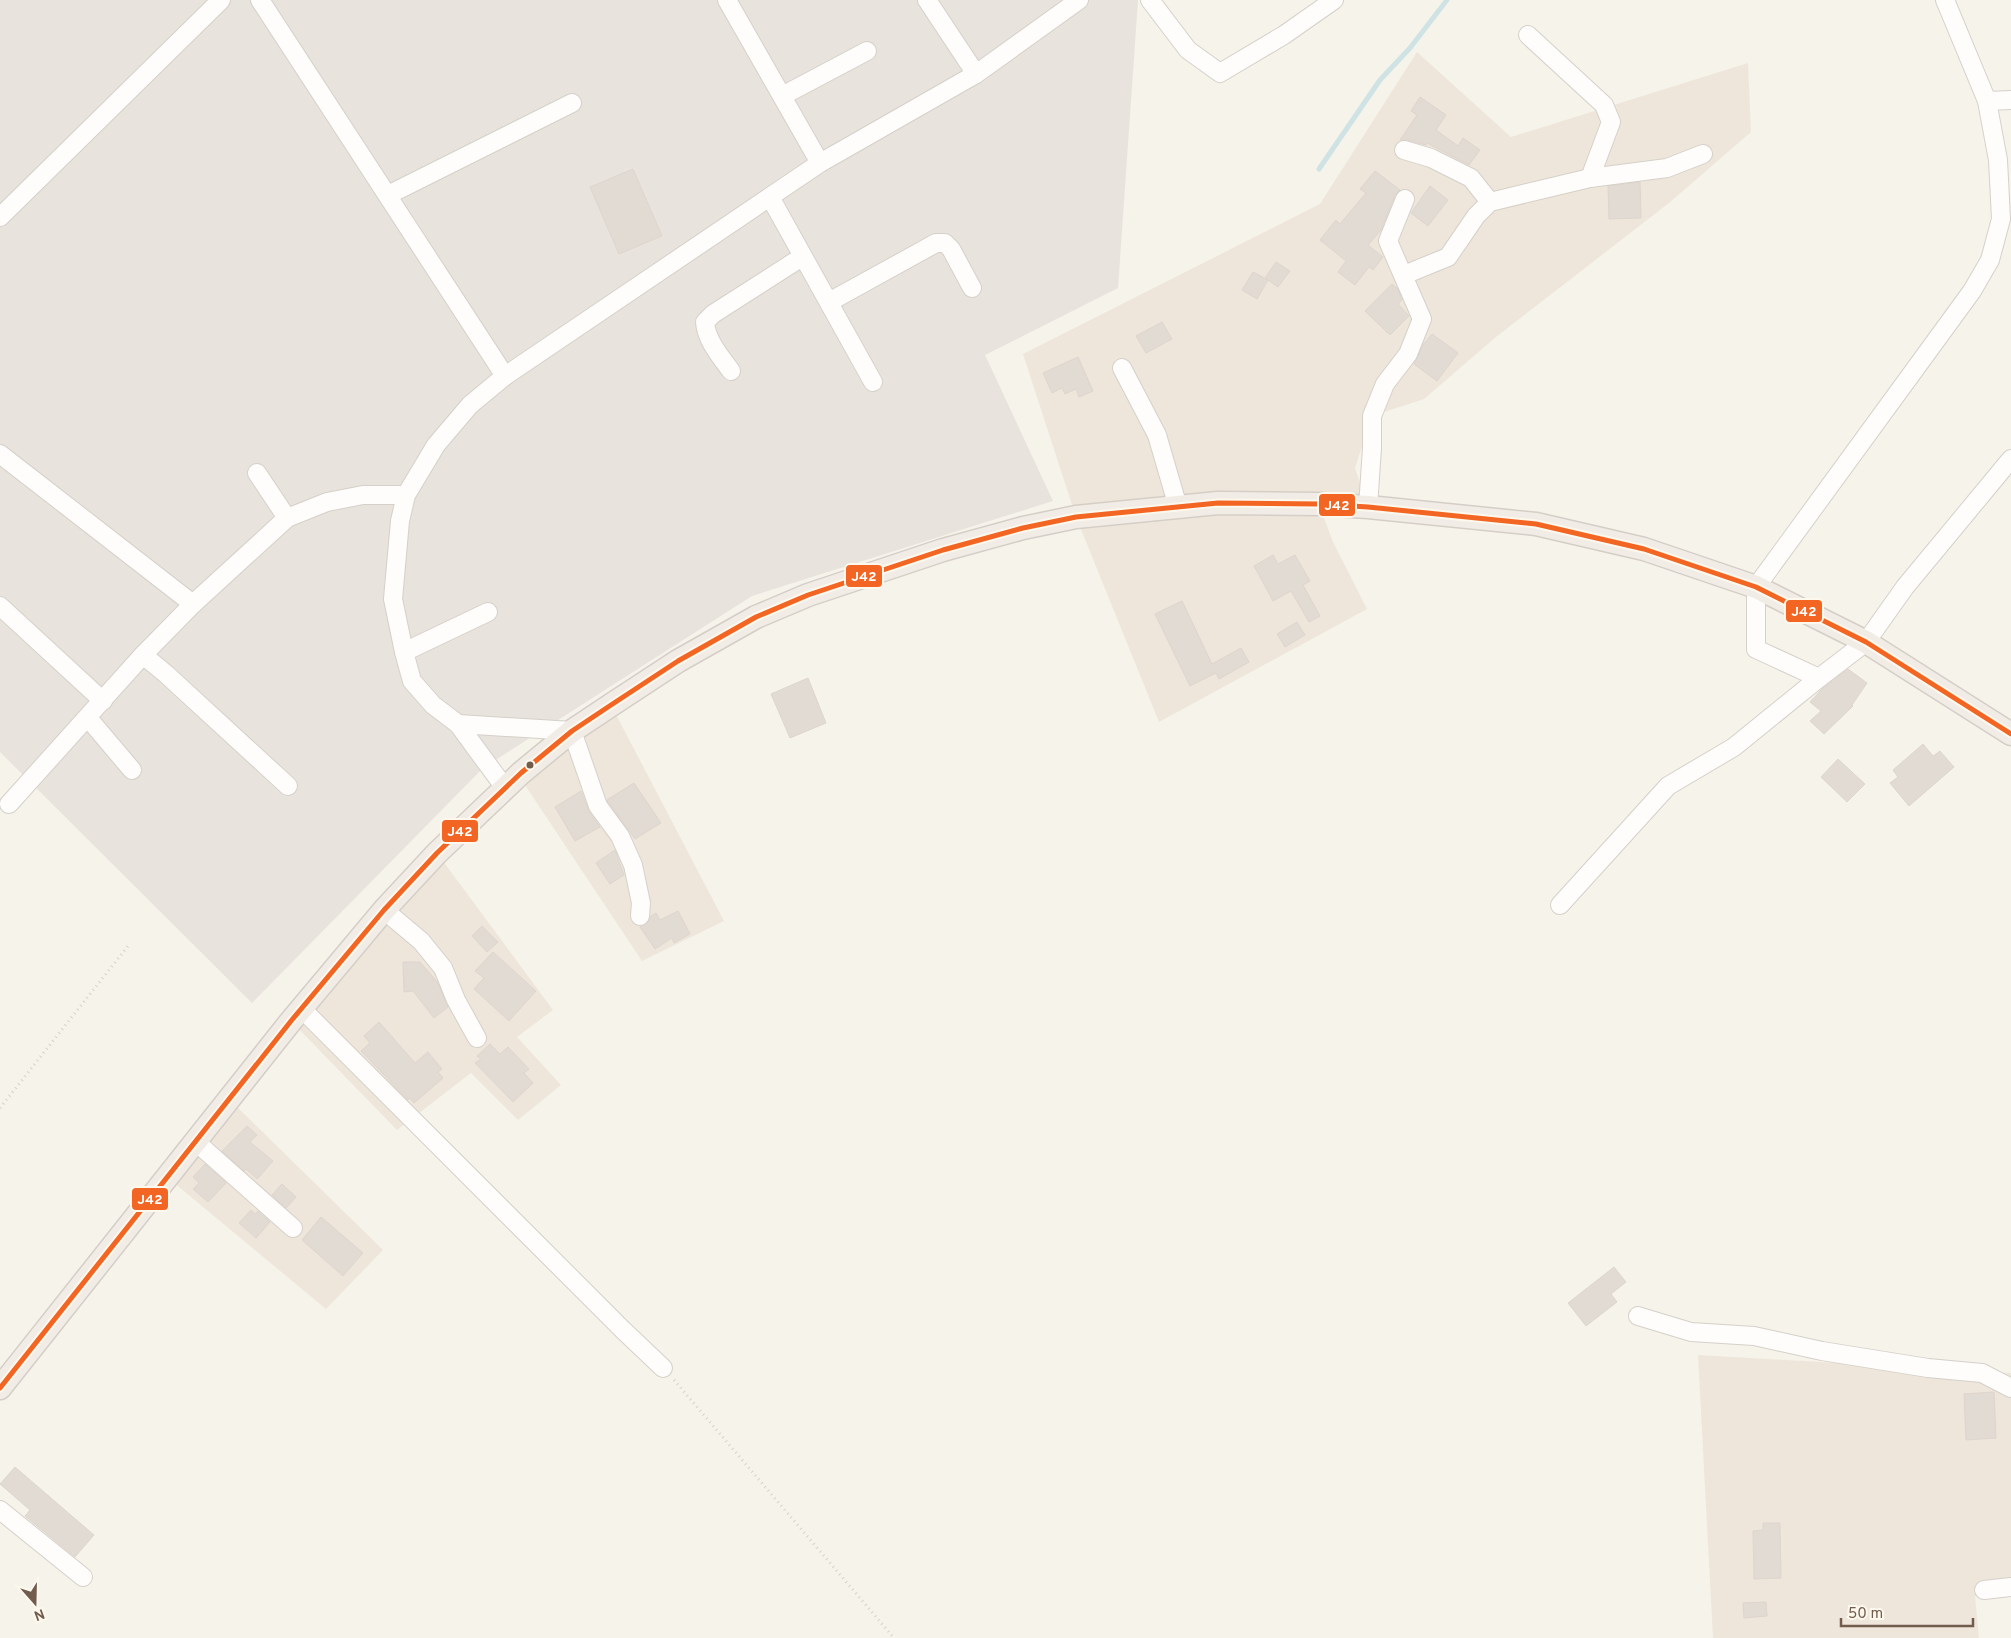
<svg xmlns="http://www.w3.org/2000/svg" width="2011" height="1638" font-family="Overpass,sans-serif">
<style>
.residential{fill:#eee6da}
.industrial{fill:#e8e3dd}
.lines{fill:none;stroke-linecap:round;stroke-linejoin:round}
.stream{stroke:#cfe3e5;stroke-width:5}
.building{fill:#e2dbd3;stroke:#ded6ce}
.minor-casing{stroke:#d5d0c9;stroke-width:20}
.major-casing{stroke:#d5cec7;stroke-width:25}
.path{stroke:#d7d1cb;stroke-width:3;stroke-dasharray:1 4;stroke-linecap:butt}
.minor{stroke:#fefdfc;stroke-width:18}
.major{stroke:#f1ede6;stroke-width:22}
.bus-1-casing{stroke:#fdf8ed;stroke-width:9}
.bus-1{stroke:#f26522;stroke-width:5}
.bus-dot{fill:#725c4e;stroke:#fdf8ed;stroke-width:2}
.line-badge{stroke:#fdf8ed;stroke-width:2}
.badge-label{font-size:14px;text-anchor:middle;font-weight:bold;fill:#fff}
</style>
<rect width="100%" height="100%" fill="#f6f3eb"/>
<g class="residential">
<path d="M 1417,52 L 1511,137 L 1748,63 L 1751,132 L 1669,203 L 1496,337 L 1424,399 L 1372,416 L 1355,468 L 1368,507 L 1319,505 L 1333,542 L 1367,609 L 1159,722 L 1076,517 L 1023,354 L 1320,204 Z"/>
<path d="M 611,705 L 724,921 L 642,961 L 527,788 L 521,773 Z"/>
<path d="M 437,853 L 553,1010 L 517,1037 L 561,1085 L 518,1120 L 471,1073 L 397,1130 L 291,1021 Z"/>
<path d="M 229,1099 L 383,1250 L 326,1309 L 167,1177 Z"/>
<path d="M 1698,1355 L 2011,1373 L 2011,1594 L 1975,1596 L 1979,1638 L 1713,1638 Z"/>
</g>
<path class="industrial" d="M 0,0 L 1138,0 L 1118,288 L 985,355 L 1053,501 L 752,596 L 483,768 L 252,1003 L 0,752 Z"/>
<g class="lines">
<path class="stream" d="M 1319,169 L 1380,80 L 1410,48 L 1447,0"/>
</g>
<g class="building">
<path d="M 1420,97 L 1446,115 L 1436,130 L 1458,146 L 1463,138 L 1480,150 L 1469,165 L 1427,143 L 1426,145 L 1407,140 L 1400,140 L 1417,115 L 1411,111 Z"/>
<path d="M 633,169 L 662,236 L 619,254 L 590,187 Z"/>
<path d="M 1375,171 L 1400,190 L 1395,195 L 1381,230 L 1368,245 L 1383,257 L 1373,270 L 1369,267 L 1355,285 L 1338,272 L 1346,261 L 1320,240 L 1336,220 L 1340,224 L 1366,193 L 1360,189 Z"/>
<path d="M 1640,182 L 1641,218 L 1609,219 L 1608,186 Z"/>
<path d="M 1430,186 L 1448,200 L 1428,226 L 1411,213 Z"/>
<path d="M 1276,262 L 1290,271 L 1278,287 L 1265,278 Z"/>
<path d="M 1253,272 L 1268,280 L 1257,299 L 1242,290 Z"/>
<path d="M 1392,284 L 1398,289 L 1402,300 L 1398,304 L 1409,316 L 1390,335 L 1365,311 Z"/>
<path d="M 1162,322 L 1172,339 L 1146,353 L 1136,336 Z"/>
<path d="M 1432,334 L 1458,353 L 1437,381 L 1414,364 L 1423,345 Z"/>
<path d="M 1078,357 L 1093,391 L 1079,397 L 1076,389 L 1065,394 L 1062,388 L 1052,393 L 1043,373 Z"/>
<path d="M 1273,555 L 1278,564 L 1295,555 L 1310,581 L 1303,585 L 1320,616 L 1309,622 L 1291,591 L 1273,601 L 1254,566 Z"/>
<path d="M 1182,601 L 1212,664 L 1241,648 L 1249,662 L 1219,679 L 1216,673 L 1190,686 L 1155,614 Z"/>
<path d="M 1297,622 L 1305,635 L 1285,647 L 1277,634 Z"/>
<path d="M 1848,669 L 1867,683 L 1852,705 L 1853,706 L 1824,734 L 1810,721 L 1821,711 L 1810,702 L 1822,689 Z"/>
<path d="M 808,678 L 826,723 L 790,738 L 771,694 Z"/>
<path d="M 1923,744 L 1933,756 L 1940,751 L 1954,767 L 1909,806 L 1890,783 L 1898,777 L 1893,770 Z"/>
<path d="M 1838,759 L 1865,784 L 1847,802 L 1821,777 Z"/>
<path d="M 634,783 L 661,823 L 635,839 L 607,800 Z"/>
<path d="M 581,791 L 589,812 L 600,827 L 575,841 L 555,807 Z"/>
<path d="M 615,850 L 624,875 L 610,884 L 596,863 Z"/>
<path d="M 678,911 L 690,934 L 674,943 L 672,938 L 655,949 L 640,927 L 648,922 L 651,916 L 656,913 L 660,920 Z"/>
<path d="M 482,926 L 498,942 L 487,952 L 472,936 Z"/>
<path d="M 493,952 L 536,991 L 509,1021 L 474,989 L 484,978 L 475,971 Z"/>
<path d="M 403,962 L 420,962 L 438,983 L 448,1007 L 434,1018 L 413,991 L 404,992 Z"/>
<path d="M 379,1022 L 415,1063 L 428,1052 L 442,1069 L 438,1072 L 443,1078 L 414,1103 L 410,1098 L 408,1100 L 361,1051 L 370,1043 L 364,1036 Z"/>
<path d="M 490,1044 L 500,1054 L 508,1047 L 529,1069 L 524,1073 L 533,1083 L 513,1102 L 475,1063 L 481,1059 L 477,1056 Z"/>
<path d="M 247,1126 L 257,1135 L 250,1142 L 273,1161 L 257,1179 L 246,1169 L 244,1171 L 222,1151 Z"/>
<path d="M 205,1164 L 226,1183 L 208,1202 L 193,1189 L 199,1183 L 193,1177 Z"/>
<path d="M 282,1184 L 296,1197 L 286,1208 L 272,1195 Z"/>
<path d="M 251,1210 L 255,1214 L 258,1211 L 270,1222 L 256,1238 L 239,1223 Z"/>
<path d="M 321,1217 L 363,1253 L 343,1276 L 302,1240 Z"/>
<path d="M 1614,1267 L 1626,1282 L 1611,1294 L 1617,1302 L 1586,1326 L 1568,1303 Z"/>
<path d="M 1994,1392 L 1996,1438 L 1966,1440 L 1964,1394 Z"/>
<path d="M 15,1467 L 94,1535 L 75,1557 L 25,1516 L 30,1510 L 0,1484 Z"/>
<path d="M 1763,1523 L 1780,1523 L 1781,1578 L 1754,1579 L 1753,1531 L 1763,1530 Z"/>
<path d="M 1766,1602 L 1767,1616 L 1744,1618 L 1743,1603 Z"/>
</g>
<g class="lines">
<g class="minor-casing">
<g id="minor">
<path d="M 260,0 L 505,376"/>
<path d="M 727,0 L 820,163"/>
<path d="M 927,0 L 976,74"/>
<path d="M 1150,0 L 1188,50 L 1220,73 L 1284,35 L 1334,0"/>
<path d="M 1945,0 L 1987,101 L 1998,160 L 2001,219 L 1990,260 L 1972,291 L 1756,587 L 1756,649 L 1819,678 L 1866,642 L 1905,587 L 2011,459"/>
<path d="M 1528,35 L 1604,105 L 1611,122 L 1590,178"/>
<path d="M 782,96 L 867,51"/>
<path d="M 1987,101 L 2011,100"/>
<path d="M 1404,150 L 1431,158 L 1471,178 L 1490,202"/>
<path d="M 388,195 L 572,103"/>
<path d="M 770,197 L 873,382"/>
<path d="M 0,217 L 221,0"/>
<path d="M 1404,275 L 1448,257 L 1476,216 L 1490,202 L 1590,178 L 1667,168 L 1703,154"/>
<path d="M 829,302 L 936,243 L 945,243 L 951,249 L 972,288"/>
<path d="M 1122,368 L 1157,435 L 1178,507"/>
<path d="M 731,371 C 721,357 706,340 705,322 L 713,314 L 802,257"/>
<path d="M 0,454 L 193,604"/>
<path d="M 257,473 L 287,518"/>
<path d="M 1368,507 L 1372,448 L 1372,416 L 1385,384 L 1408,354 L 1422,319 L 1388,241 L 1405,199"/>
<path d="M 0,606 L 103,701"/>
<path d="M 404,652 L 488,612"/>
<path d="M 143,655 L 166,674 L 288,786"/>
<path d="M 88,718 L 132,770"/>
<path d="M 458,724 L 572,731 L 598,806 L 620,836 L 633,865 L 641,903 L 640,916"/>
<path d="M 505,788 L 458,724 L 433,705 L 412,681 L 404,652 L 393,599 L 400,521 L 406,495 L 436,445 L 470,405 L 505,376 L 820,163 L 976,74 L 1079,0"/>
<path d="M 9,804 L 143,655 L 193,604 L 287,518 L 327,502 L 363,495 L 406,495"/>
<path d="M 1560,905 L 1668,786 L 1734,747 L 1819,678"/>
<path d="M 384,910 L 421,941 L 443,968 L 456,1000 L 477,1038"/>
<path d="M 302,1009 L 623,1330 L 663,1368"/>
<path d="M 196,1142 L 293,1228"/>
<path d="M 1638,1316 L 1691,1332 L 1754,1336 L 1822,1351 L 1928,1368 L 1982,1373 L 2011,1388"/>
<path d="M 0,1510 L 83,1577"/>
<path d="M 1984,1590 L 2011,1587"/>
</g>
</g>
<g class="major-casing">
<path id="major" d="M 0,1388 L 291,1021 L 384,910 L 437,853 L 521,773 L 572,731 L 611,705 L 678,661 L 756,617 L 808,595 L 943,550 L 1023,528 L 1076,517 L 1218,503 L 1319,504 L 1368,507 L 1536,524 L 1644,549 L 1756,587 L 1866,642 L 2011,734"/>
</g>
<g class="path">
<path d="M 0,1108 L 128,946"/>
<path d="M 674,1380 L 894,1638"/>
</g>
<use href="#minor" class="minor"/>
<use href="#major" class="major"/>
<g class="bus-1-casing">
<path id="bus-1" d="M 0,1388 L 291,1021 L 384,910 L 437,853 L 521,773 L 572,731 L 611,705 L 678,661 L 756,617 L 808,595 L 943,550 L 1023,528 L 1076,517 L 1218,503 L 1319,504 L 1368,507 L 1536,524 L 1644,549 L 1756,587 L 1866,642 L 2011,734"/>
</g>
<use href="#bus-1" class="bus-1"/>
</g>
<circle class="bus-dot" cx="530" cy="765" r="4.5"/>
<g class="line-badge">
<rect x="1318" y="493" width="38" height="24" rx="5" fill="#f26522"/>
<rect x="845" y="564" width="38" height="24" rx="5" fill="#f26522"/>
<rect x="1785" y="599" width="38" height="24" rx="5" fill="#f26522"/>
<rect x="441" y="819" width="38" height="24" rx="5" fill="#f26522"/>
<rect x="131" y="1187" width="38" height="24" rx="5" fill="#f26522"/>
</g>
<g class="badge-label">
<text x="1337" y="510">J42</text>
<text x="864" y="581">J42</text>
<text x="1804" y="616">J42</text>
<text x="460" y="836">J42</text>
<text x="150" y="1204">J42</text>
</g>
<g transform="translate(35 1603) rotate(160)" stroke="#fdf8ed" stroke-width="4" paint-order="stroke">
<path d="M0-4L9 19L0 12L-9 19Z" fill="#725c4e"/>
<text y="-8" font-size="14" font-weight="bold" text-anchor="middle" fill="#725c4e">N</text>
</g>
<path d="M1841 1618v8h132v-8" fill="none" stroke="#725c4e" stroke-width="2.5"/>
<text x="1848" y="1618" font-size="15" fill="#725c4e" stroke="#fdf8ed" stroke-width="4" paint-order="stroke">50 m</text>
</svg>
